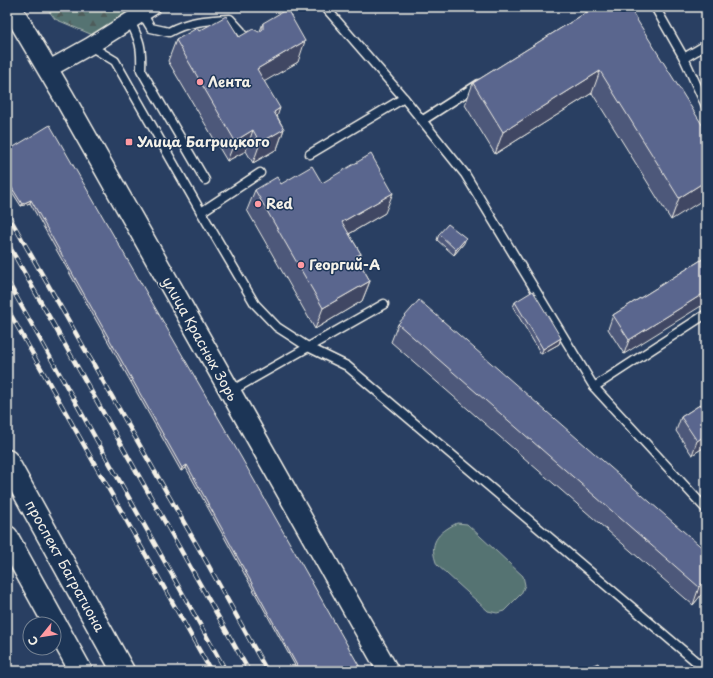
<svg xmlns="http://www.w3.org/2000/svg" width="713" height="678" font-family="'Playpen Sans',sans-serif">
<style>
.forest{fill:url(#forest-firs);stroke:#a4b2ad}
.pitch{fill:#557372;stroke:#a4b2ad}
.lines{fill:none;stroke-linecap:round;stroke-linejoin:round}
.service-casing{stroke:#f4f1e8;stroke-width:11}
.minor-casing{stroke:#f4f1e8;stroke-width:19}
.tertiary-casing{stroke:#f4f1e8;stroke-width:23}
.primary-casing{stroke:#f4f1e8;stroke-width:25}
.service{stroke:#1d3557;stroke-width:8}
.minor{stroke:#1d3557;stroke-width:16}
.tertiary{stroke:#1d3557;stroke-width:20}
.primary{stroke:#1d3557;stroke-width:22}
.rail-casing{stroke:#f4f1e8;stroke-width:4.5}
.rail{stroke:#1d3557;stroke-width:3;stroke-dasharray:9;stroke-linecap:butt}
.wall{fill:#4d587a;stroke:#f4f1e8}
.shaded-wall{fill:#3f4763;stroke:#f4f1e8}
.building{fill:#5a668e;stroke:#f4f1e8}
.poi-dot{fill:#ff9aa2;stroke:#1d3557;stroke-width:1.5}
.labels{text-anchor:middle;stroke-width:3;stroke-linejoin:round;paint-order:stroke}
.poi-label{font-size:14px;font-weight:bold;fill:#f4f1e8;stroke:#1d3557;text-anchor:start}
.street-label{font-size:14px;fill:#f4f1e8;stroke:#1d3557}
</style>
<defs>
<pattern id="forest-firs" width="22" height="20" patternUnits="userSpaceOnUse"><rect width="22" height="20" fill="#557372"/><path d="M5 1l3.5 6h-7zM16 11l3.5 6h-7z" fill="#4e5b5a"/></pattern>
</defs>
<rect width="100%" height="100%" fill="#293f62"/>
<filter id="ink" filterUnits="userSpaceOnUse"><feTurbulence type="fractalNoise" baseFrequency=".025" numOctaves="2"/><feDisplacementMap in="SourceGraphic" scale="8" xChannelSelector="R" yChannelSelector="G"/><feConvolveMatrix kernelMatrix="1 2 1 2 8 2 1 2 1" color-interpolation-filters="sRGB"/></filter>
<g filter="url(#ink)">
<path class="forest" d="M 46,7 L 140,7 L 95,36 L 55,19 Z"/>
<path class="pitch" d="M 457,523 L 467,524 L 523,576 L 525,585 L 521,594 L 504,611 L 497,613 L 488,611 L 437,565 C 428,543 437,533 457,523 Z"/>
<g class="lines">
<g class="service-casing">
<g id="service">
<path d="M 325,7 L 404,98 L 465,174 L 594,387 L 706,509"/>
<path d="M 655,7 L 684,58 L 706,106"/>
<path d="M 142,13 L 151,28 L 169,32 C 188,21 208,20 230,19 L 241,31 L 249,43"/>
<path d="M 130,21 C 140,41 142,47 141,70 L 205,180"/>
<path d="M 90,46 L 115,61 L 201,212 L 255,304 L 277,327 L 308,347 L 347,366 L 706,670"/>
<path d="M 684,58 L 706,45"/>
<path d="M 423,120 L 479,84"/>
<path d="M 310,154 L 404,98"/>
<path d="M 201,212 L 260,173"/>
<path d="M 594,387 L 706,314"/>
<path d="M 231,391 L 384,304"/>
</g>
</g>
<g class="minor-casing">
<path id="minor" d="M 47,70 L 90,46 L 152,7"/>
</g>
<g class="tertiary-casing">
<path id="tertiary" d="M 11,7 L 64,97 L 388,671"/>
</g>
<g class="primary-casing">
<g id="primary">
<path d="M 7,461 L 123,671"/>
<path d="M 7,537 L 81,671"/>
</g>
</g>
<use href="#service" class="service"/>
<use href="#minor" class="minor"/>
<use href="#tertiary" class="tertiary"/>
<use href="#primary" class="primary"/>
<g class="rail-casing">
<g id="rail">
<path d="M 7,213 L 206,561 L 267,671"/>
<path d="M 7,242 L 249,671"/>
<path d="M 7,280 L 226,671"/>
<path d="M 7,308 L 211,671"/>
</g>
</g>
<use href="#rail" class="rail"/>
</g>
<g class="wall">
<path d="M 595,7 L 706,131 L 671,220 L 592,93 L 495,154 L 465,105 L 473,83 Z"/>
<path d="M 263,23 L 298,62 L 264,81 L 277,116 L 284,129 L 277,149 L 253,163 L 246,151 L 227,161 L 168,61 L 176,40 L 199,31 L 239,37 L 259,32 L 260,31 Z"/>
<path d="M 7,151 L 362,671 L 298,671 L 186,468 L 181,471 L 30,203 L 21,206 L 7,184 Z"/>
<path d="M 281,184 L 385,213 L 349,234 L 361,254 L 358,260 L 370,281 L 362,301 L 315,329 L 247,210 L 255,190 Z"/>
<path d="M 439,234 L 464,243 L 454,255 L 437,240 Z"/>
<path d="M 706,257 L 624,354 L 608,329 L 613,315 Z"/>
<path d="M 515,302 L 561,338 L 559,344 L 541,354 L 513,307 Z"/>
<path d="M 398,324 L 706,551 L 706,589 L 693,605 L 391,342 Z"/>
<path d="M 706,401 L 706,446 L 692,455 L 676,431 L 681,417 Z"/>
</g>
<g class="shaded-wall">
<path d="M 305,41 L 298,62 L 250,90 L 257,69 Z"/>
<path d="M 600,71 L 592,93 L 495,154 L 503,132 Z"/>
<path d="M 280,108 L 273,129 L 274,112 Z"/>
<path d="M 284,129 L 277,149 L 253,163 L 260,143 Z"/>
<path d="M 253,130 L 246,151 L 227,161 L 235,141 Z"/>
<path d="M 706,181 L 706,198 L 671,220 L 679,198 Z"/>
<path d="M 393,193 L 385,213 L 335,242 L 342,222 Z"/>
<path d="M 31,200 L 30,203 L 21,206 L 22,204 Z"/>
<path d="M 466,238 L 464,243 L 454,255 L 456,250 Z"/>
<path d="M 361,254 L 353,274 L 356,256 Z"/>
<path d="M 370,281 L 362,301 L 315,329 L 323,308 Z"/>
<path d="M 706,292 L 706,303 L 624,354 L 629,340 Z"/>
<path d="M 561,338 L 559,344 L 541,354 L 543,349 Z"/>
<path d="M 706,435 L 706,446 L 692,455 L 697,441 Z"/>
<path d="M 187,465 L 186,468 L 181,471 L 182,468 Z"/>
<path d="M 706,579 L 706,589 L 693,605 L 699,587 Z"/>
</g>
<g class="building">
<path d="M 595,7 L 629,7 L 706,131 L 706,181 L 679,198 L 600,71 L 503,132 L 473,83 Z"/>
<path d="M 287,9 L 305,41 L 257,69 L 280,108 L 274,112 L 284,129 L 260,143 L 253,130 L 235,141 L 176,40 L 197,28 L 199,31 L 226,16 L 239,37 L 253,29 L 259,32 L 263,29 L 263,23 Z"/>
<path d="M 50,125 L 241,457 L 362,671 L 300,671 L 187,465 L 182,468 L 31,200 L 22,204 L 7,180 L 7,151 Z"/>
<path d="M 371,154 L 393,193 L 342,222 L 361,254 L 356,256 L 370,281 L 323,308 L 255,190 L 277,177 L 281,184 L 312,166 L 322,183 Z"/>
<path d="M 448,224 L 466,238 L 456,250 L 439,234 Z"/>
<path d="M 706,257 L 706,292 L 629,340 L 613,315 Z"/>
<path d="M 533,291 L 561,338 L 543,349 L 515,302 Z"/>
<path d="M 419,300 L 706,551 L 706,579 L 699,587 L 398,324 Z"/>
<path d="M 706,401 L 706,435 L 697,441 L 681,417 Z"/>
<path d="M 598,663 L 602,671 L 580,671 Z"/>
</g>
</g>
<g class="poi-dot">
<circle cx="200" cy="82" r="4"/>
<rect x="125" y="138" width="8" height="8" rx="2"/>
<circle cx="258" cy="204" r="4"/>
<circle cx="301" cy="265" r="4"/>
</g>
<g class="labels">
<g class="poi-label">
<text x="208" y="87">Лента</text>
<text x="137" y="147">Улица Багрицкого</text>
<text x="266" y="209">Red</text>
<text x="309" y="270">Георгий-А</text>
</g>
<g class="street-label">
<text transform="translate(200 339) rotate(61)" y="5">улица Красных Зорь</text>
<text transform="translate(65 566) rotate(61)" y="5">проспект Багратиона</text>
</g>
</g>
<rect width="713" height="678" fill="none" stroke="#1d3557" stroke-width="24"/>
<rect x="12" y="12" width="689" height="654" fill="none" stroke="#f4f1e8" stroke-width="1.5" filter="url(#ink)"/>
<g transform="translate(42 636) rotate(240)"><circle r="19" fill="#1d3557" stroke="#738091"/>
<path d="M0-3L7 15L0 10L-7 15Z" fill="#ff9aa2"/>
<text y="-6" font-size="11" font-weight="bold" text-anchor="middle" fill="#f4f1e8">С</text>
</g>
</svg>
